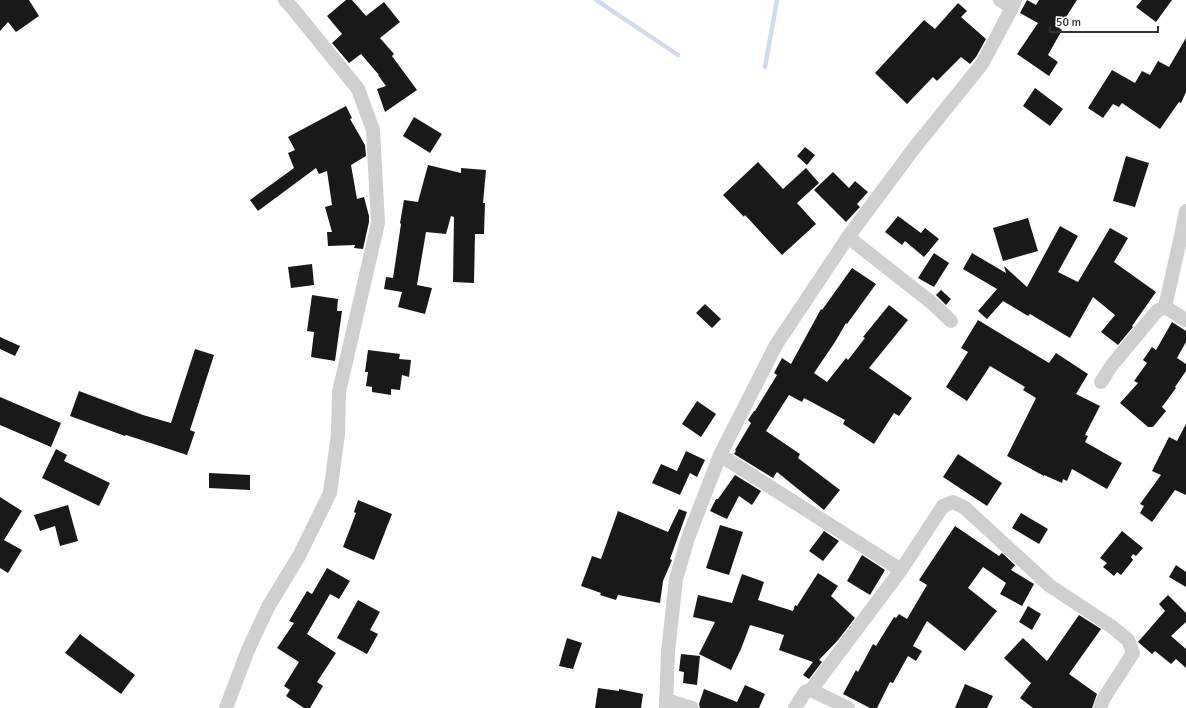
<svg xmlns="http://www.w3.org/2000/svg" width="1186" height="708" font-family="Signika,sans-serif">
<style>
.lines{fill:none;stroke-linecap:round;stroke-linejoin:round}
.stream{stroke:#ceddee;stroke-width:4.5}
.building{fill:#191919}
.minor{stroke:#cfcfcf;stroke-width:14}
</style>
<rect width="100%" height="100%" fill="#fff"/>
<g class="lines">
<g class="stream">
<path d="M 596,0 L 678,55"/>
<path d="M 765,67 L 777,0"/>
</g>
</g>
<g class="building">
<path d="M 0,0 L 29,0 L 39,16 L 16,32 L 8,22 L 0,31 Z"/>
<path d="M 346,0 L 352,0 L 366,16 L 384,2 L 400,22 L 380,38 L 394,54 L 392,56 L 417,90 L 385,112 L 377,89 L 386,86 L 378,75 L 379,75 L 361,54 L 349,63 L 332,43 L 342,34 L 327,16 Z"/>
<path d="M 1027,0 L 1036,5 L 1039,0 L 1077,0 L 1059,28 L 1062,30 L 1048,55 L 1058,62 L 1049,76 L 1017,54 L 1038,23 L 1020,13 Z"/>
<path d="M 1142,0 L 1172,0 L 1156,22 L 1136,7 Z"/>
<path d="M 958,3 L 967,11 L 961,17 L 986,39 L 976,57 L 970,64 L 961,57 L 937,81 L 933,77 L 907,104 L 875,73 L 924,20 L 935,29 Z"/>
<path d="M 1186,38 L 1186,92 L 1181,103 L 1179,102 L 1160,129 L 1122,103 L 1119,107 L 1113,104 L 1103,118 L 1088,108 L 1112,70 L 1135,83 L 1142,71 L 1150,75 L 1158,61 L 1169,67 Z"/>
<path d="M 1035,88 L 1063,109 L 1050,126 L 1023,106 Z"/>
<path d="M 346,106 L 352,118 L 350,119 L 365,145 L 366,156 L 351,165 L 357,199 L 364,197 L 369,216 L 369,222 L 363,249 L 354,248 L 355,245 L 328,246 L 327,232 L 332,232 L 325,207 L 332,205 L 327,171 L 319,174 L 316,168 L 258,211 L 250,200 L 294,168 L 288,153 L 295,150 L 288,137 Z"/>
<path d="M 414,117 L 442,134 L 430,153 L 403,136 Z"/>
<path d="M 805,147 L 815,155 L 807,165 L 797,156 Z"/>
<path d="M 1126,156 L 1149,163 L 1135,207 L 1113,201 Z"/>
<path d="M 758,162 L 783,189 L 806,168 L 819,183 L 797,203 L 816,224 L 782,255 L 745,215 L 744,217 L 723,195 Z"/>
<path d="M 428,165 L 461,173 L 461,168 L 486,170 L 483,203 L 485,203 L 484,234 L 475,234 L 474,283 L 453,282 L 454,217 L 451,216 L 446,234 L 426,232 L 417,285 L 432,288 L 425,314 L 398,307 L 402,292 L 384,289 L 386,277 L 393,278 L 401,224 L 400,223 L 404,200 L 418,202 Z"/>
<path d="M 833,172 L 849,188 L 855,181 L 868,192 L 857,204 L 860,207 L 846,222 L 814,190 Z"/>
<path d="M 898,216 L 921,233 L 925,228 L 939,239 L 924,257 L 905,241 L 902,245 L 885,232 Z"/>
<path d="M 1028,218 L 1038,251 L 1003,261 L 993,228 Z"/>
<path d="M 1060,226 L 1078,236 L 1058,272 L 1078,282 L 1110,228 L 1128,238 L 1114,262 L 1156,292 L 1132,326 L 1133,327 L 1118,345 L 1101,332 L 1115,315 L 1093,297 L 1070,338 L 1030,314 L 1028,316 L 1003,301 L 987,319 L 978,311 L 997,289 L 963,269 L 972,253 L 1006,273 L 1004,266 L 1027,287 Z"/>
<path d="M 934,253 L 949,263 L 934,287 L 918,278 Z"/>
<path d="M 312,264 L 314,285 L 291,288 L 288,267 Z"/>
<path d="M 852,268 L 876,284 L 847,324 L 846,323 L 835,342 L 814,373 L 827,382 L 846,358 L 848,360 L 865,338 L 863,337 L 889,305 L 908,320 L 869,368 L 912,398 L 899,416 L 894,413 L 874,444 L 843,424 L 845,420 L 804,398 L 802,402 L 789,395 L 766,431 L 800,454 L 798,458 L 840,490 L 824,510 L 777,472 L 773,478 L 734,454 L 736,451 L 735,450 L 751,423 L 748,420 L 754,411 L 755,411 L 777,375 L 774,373 L 782,358 L 791,364 L 821,309 L 822,310 Z"/>
<path d="M 941,290 L 951,299 L 946,305 L 936,295 Z"/>
<path d="M 312,295 L 338,299 L 337,311 L 342,311 L 335,361 L 311,357 L 314,332 L 307,331 Z"/>
<path d="M 705,304 L 721,319 L 712,328 L 696,313 Z"/>
<path d="M 978,320 L 1049,363 L 1056,353 L 1088,374 L 1076,394 L 1100,406 L 1085,435 L 1088,436 L 1085,442 L 1122,463 L 1107,489 L 1072,469 L 1067,481 L 1063,479 L 1062,483 L 1044,475 L 1044,476 L 1007,456 L 1036,398 L 1023,390 L 1025,387 L 990,366 L 967,401 L 946,387 L 968,352 L 961,348 Z"/>
<path d="M 1172,322 L 1186,331 L 1186,342 L 1177,358 L 1186,364 L 1186,371 L 1175,387 L 1176,388 L 1162,407 L 1166,411 L 1153,427 L 1148,427 L 1120,403 L 1138,383 L 1134,381 L 1147,363 L 1143,360 L 1152,347 L 1156,350 Z"/>
<path d="M 0,337 L 20,346 L 15,356 L 0,349 Z"/>
<path d="M 195,349 L 214,355 L 190,430 L 195,432 L 187,455 L 126,435 L 125,436 L 70,416 L 79,391 L 143,415 L 171,423 Z"/>
<path d="M 368,350 L 400,354 L 399,359 L 411,360 L 409,377 L 402,375 L 400,390 L 391,389 L 391,395 L 372,392 L 372,387 L 366,386 L 368,372 L 365,372 Z"/>
<path d="M 0,397 L 61,423 L 51,447 L 0,425 Z"/>
<path d="M 697,401 L 716,414 L 701,437 L 682,424 Z"/>
<path d="M 1186,424 L 1186,495 L 1175,490 L 1152,522 L 1140,513 L 1144,506 L 1140,504 L 1161,475 L 1152,471 L 1169,437 L 1177,441 Z"/>
<path d="M 56,449 L 67,455 L 64,461 L 110,483 L 99,506 L 42,478 Z"/>
<path d="M 686,451 L 705,460 L 697,477 L 690,473 L 680,495 L 652,483 L 661,464 L 677,471 Z"/>
<path d="M 958,454 L 1002,483 L 987,506 L 943,477 Z"/>
<path d="M 209,473 L 250,475 L 250,490 L 209,488 Z"/>
<path d="M 735,475 L 761,491 L 752,505 L 739,496 L 727,519 L 710,511 L 716,499 L 718,499 Z"/>
<path d="M 0,497 L 22,511 L 4,540 L 22,550 L 8,573 L 0,568 Z"/>
<path d="M 358,500 L 392,514 L 374,560 L 343,547 L 356,513 L 354,512 Z"/>
<path d="M 68,505 L 78,541 L 60,546 L 55,526 L 40,531 L 34,515 Z"/>
<path d="M 679,509 L 687,512 L 670,559 L 672,560 L 663,581 L 660,603 L 618,595 L 616,600 L 600,595 L 601,593 L 581,586 L 592,556 L 601,559 L 618,511 L 668,532 Z"/>
<path d="M 1021,513 L 1048,529 L 1039,544 L 1012,528 Z"/>
<path d="M 720,525 L 743,532 L 729,575 L 706,568 Z"/>
<path d="M 955,526 L 999,556 L 1002,553 L 1015,565 L 1011,570 L 1034,584 L 1022,606 L 1000,594 L 1006,583 L 983,567 L 968,588 L 997,611 L 965,651 L 927,621 L 913,646 L 922,651 L 916,661 L 908,656 L 893,683 L 890,682 L 877,708 L 870,708 L 843,694 L 856,670 L 858,672 L 873,644 L 876,646 L 894,617 L 896,618 L 899,614 L 907,619 L 927,585 L 919,580 Z"/>
<path d="M 824,531 L 839,541 L 823,561 L 809,551 Z"/>
<path d="M 1122,531 L 1143,548 L 1136,556 L 1133,554 L 1131,557 L 1133,560 L 1121,575 L 1117,572 L 1114,576 L 1103,567 L 1107,563 L 1100,558 Z"/>
<path d="M 862,555 L 885,570 L 870,595 L 847,581 Z"/>
<path d="M 1176,565 L 1186,572 L 1186,587 L 1169,577 Z"/>
<path d="M 327,568 L 350,581 L 339,599 L 330,594 L 307,634 L 336,653 L 317,682 L 323,686 L 310,708 L 304,708 L 286,696 L 290,690 L 284,686 L 299,662 L 277,648 L 294,623 L 289,621 L 307,591 L 312,594 Z"/>
<path d="M 818,573 L 838,586 L 831,596 L 855,618 L 838,640 L 819,660 L 822,662 L 809,679 L 803,675 L 813,662 L 779,650 L 784,635 L 750,625 L 741,649 L 731,670 L 699,654 L 715,622 L 693,617 L 698,595 L 732,603 L 742,574 L 764,582 L 758,600 L 793,611 L 795,605 L 797,606 Z"/>
<path d="M 1168,595 L 1186,613 L 1186,622 L 1171,636 L 1186,649 L 1186,668 L 1176,659 L 1171,664 L 1155,651 L 1152,654 L 1138,642 L 1165,611 L 1159,604 Z"/>
<path d="M 358,600 L 380,612 L 370,630 L 378,634 L 367,654 L 337,638 Z"/>
<path d="M 1028,606 L 1041,614 L 1032,630 L 1019,622 Z"/>
<path d="M 1079,615 L 1101,629 L 1069,674 L 1097,694 L 1092,708 L 1033,708 L 1020,698 L 1031,683 L 1004,658 L 1023,638 L 1047,661 Z"/>
<path d="M 80,634 L 135,675 L 121,694 L 65,653 Z"/>
<path d="M 567,638 L 582,643 L 573,669 L 559,666 Z"/>
<path d="M 681,654 L 700,656 L 697,685 L 683,683 L 684,672 L 679,671 Z"/>
<path d="M 965,684 L 993,696 L 987,708 L 955,708 Z"/>
<path d="M 745,685 L 765,694 L 759,708 L 700,708 L 699,704 L 704,689 L 737,702 Z"/>
<path d="M 598,688 L 619,691 L 619,689 L 643,694 L 641,708 L 595,708 Z"/>
</g>
<g class="lines">
<g class="minor">
<path d="M 1000,0 L 1012,8"/>
<path d="M 848,237 L 932,303 L 951,321"/>
<path d="M 1165,307 L 1186,320"/>
<path d="M 1101,382 L 1112,365 L 1157,311 L 1165,307 L 1181,236 L 1186,211"/>
<path d="M 720,455 L 901,570"/>
<path d="M 811,690 L 848,708"/>
<path d="M 666,700 L 692,708"/>
<path d="M 226,708 L 248,650 L 268,607 L 299,556 L 330,493 L 338,434 L 339,392 L 378,223 L 373,130 L 358,89 L 294,10 L 285,0"/>
<path d="M 666,708 L 668,652 L 676,579 L 688,538 L 720,455 L 776,345 L 848,237 L 915,147 L 982,64 L 1012,8 L 1015,0"/>
<path d="M 795,708 L 805,692 L 811,690 L 901,570 L 943,506 L 953,502 L 965,508 L 1050,586 L 1111,626 L 1128,640 L 1133,653 L 1104,698 L 1100,708"/>
</g>
</g>
<path d="M1050 26v6h108v-6" fill="none" stroke="#323232" stroke-width="2"/>
<text x="1056" y="26" font-size="12" fill="#323232" stroke="#ffffff" stroke-width="3" paint-order="stroke">50 m</text>
</svg>
